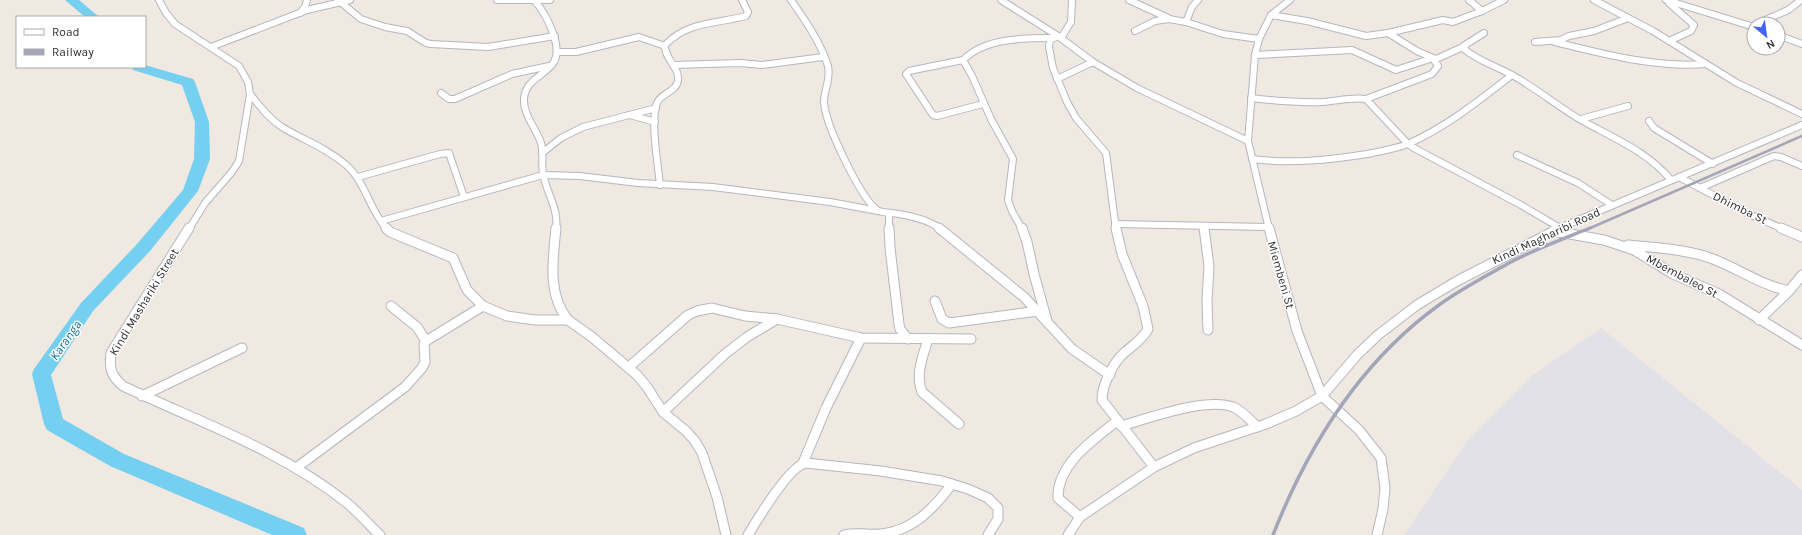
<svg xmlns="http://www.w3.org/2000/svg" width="1802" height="535" font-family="Karla,sans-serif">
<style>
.industrial{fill:#e3e1e8}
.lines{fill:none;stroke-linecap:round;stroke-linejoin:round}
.river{fill:#75cff0;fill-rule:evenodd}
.street-far1-casing{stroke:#b4b7c1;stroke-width:8}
.street-casing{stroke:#b4b7c1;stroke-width:11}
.street-far1{stroke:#fff;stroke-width:6}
.street{stroke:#fff;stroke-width:9}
.rail-far1{stroke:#a3a6b8;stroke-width:2.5}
.rail{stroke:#a3a6b8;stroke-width:3.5}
.labels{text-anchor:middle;stroke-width:3;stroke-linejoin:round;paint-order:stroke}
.street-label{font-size:12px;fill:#2e2e2e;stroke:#fff}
.water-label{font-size:13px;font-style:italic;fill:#0d6fa3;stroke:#fff}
</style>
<rect width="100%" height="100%" fill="#efe9e1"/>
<path class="industrial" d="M 1601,328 L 1802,490 L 1802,535 L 1404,535 L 1465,444 L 1533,375 Z"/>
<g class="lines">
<g class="river">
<path d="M 65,0 L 79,0 L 99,17 L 85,17 Z"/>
<path d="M 145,65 L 193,79 L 195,82 L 209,122 L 210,159 L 198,191 L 150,251 L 93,311 L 51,375 L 63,419 L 124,454 L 304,528 L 307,535 L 272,535 L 110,466 L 47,430 L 44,424 L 32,374 L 34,369 L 81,303 L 138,243 L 183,190 L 194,159 L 195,122 L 182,85 L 133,70 L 131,67 L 145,67 Z"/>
</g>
<g class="street-far1-casing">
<g id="street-far1">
<path d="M 159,0 L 166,13 L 175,24 L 239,66 L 248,82 L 250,94 L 239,161 L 232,172 L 205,203 L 189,229"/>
<path d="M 338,0 L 361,19 L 385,27 L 407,31 L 426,43 L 431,44 L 488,47 L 555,36"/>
<path d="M 497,0 L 550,0"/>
<path d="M 791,0 C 805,20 821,43 828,66 C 831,79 824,90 824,102 C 825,124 860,197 877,210 C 881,213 887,212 892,213 C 906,215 929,219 940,229"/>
<path d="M 1001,0 L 1058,36 L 1093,62 L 1137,88 L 1248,141"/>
<path d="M 1129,0 L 1168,18"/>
<path d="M 1469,0 L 1482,11"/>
<path d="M 1594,0 L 1653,31 L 1737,83 L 1802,114"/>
<path d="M 1666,0 L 1754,27"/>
<path d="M 535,1 C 546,14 563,46 554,62 C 545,76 526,79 524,98 C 523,115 536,128 541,143 C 544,153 541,163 543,173 C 546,193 559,208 556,229"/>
<path d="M 1669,3 L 1694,25 L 1691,31 L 1669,41"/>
<path d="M 300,13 L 305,7 L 307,0"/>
<path d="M 1271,15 L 1307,21 L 1366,36 L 1388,33 L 1443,20 L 1453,22 L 1482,11 L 1504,0"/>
<path d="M 1186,22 L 1192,7 L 1198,0"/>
<path d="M 1756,24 L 1788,10 L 1801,0"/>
<path d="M 1135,31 L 1155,21 L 1169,19 L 1186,22 L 1223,34 L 1259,39"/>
<path d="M 1388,33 L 1417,51 L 1433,58"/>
<path d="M 1484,33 L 1465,45 L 1464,49 C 1478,61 1496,66 1512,75 C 1536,88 1557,106 1581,120 C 1613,138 1647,151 1671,180"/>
<path d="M 1778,35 L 1802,44"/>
<path d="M 1058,36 L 1050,40 L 1049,47 L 1053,68 L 1067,102 L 1076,118 L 1106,153 L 1116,229"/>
<path d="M 1061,38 L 1071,22 L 1072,0"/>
<path d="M 1535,42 L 1561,40 L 1569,36 L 1594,31 L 1628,18"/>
<path d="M 1555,42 C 1604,54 1655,68 1706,64"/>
<path d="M 211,47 L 307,10 L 350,0"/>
<path d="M 558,52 L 576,52 L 639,37 L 665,46"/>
<path d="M 1255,55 L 1352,50 L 1396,70 L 1433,58"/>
<path d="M 963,60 L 909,71 L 906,74 L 933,115 L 937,116 L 983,104"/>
<path d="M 673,65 L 740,63 L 762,65 L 823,57"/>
<path d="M 1057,79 L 1093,62"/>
<path d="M 441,93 L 449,99 L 455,99 L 512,74 L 549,66"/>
<path d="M 250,94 C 260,106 269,119 282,127 C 303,140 327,148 346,165 C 366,182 369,210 387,229"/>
<path d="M 1251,98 C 1275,101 1299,103 1323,102 C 1337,101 1351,97 1366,99 L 1408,144 L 1414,148 L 1521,205 L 1560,228"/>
<path d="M 1366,99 L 1432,74 L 1438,66 L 1434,60 L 1465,46"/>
<path d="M 630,115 L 655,122"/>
<path d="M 1581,119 L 1628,106"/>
<path d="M 1649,121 L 1654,128 L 1713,164"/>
<path d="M 542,153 L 561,138 L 583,127 L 656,108"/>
<path d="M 1517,155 L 1578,183 L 1612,205"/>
<path d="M 1252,159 C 1291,164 1329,160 1367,154 C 1381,151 1395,149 1408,144 C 1446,127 1480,100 1512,75"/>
<path d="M 358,177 L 440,154 L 449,153 L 464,197"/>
<path d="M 1679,177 L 1749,214 L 1783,229"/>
<path d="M 660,185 C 658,164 650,121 657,103 C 661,93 676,92 678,81 C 680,67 664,59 665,45 C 688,21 716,24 746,16 L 748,12 L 742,0"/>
<path d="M 1700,188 L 1774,156 L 1781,157 L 1802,166"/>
<path d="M 889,213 L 889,229"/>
<path d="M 381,221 L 543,175 L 580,176 L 638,183 L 713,187 L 830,202 L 878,211"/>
<path d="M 1115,224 L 1268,227"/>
<path d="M 1204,227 L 1204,229"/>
<path d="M 1022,229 L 1012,211 L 1008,200 L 1013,159 L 991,119 L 972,76 L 963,60 C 985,38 1023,38 1052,38"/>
<path d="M 1269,229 L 1248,141 L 1255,55 L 1259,39 L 1271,15 L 1290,0"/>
<path d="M 1557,229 L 1802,125"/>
</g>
</g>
<g class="street-casing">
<g id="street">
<path d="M 189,228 L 111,353 C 109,368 111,376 123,386 C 199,422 281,450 347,503 C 359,513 369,525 380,535"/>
<path d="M 386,228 L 390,232 L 453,258 L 467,290 L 483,306 L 507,316 L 535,320 L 568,320 L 592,337 L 637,375 L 647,387 L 663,412 L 686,431 L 695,441 L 702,453 L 717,497 L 726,535"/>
<path d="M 556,228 C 553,259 547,294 568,320"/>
<path d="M 889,228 L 890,248 L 899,324 L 900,329 L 908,339"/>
<path d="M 939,228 L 1024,297 L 1072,349 L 1110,375"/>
<path d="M 1022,228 L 1027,242 L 1034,274 L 1047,321"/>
<path d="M 1116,228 L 1122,254 L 1143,306 L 1148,329 C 1142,340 1133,345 1124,353 C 1113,363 1102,385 1102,400 L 1154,467"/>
<path d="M 1204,228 L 1209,266 L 1207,301 L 1208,330"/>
<path d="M 1269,228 L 1297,331 L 1322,396 L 1359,430 L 1381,458 L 1385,488 L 1383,509 L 1377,535"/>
<path d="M 1781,228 L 1802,237"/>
<path d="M 1553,231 L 1604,240 L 1634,250 L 1673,274 L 1719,294 L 1802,345"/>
<path d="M 1628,245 C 1656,248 1686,249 1713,259 C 1739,269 1761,285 1789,291"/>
<path d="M 935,301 L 942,319 L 949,323 L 1038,311"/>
<path d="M 391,306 L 417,327 L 426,341"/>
<path d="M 1759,320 L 1789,291 L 1802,275"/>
<path d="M 928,339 C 923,356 915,374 922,392 L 959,424"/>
<path d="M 629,367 L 688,315 L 697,311 L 712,308 L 745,316 L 777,319 L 861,338 L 971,339"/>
<path d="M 142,396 L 242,348"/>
<path d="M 663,412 L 725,354 L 747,337 L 777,319"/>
<path d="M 1121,426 C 1149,418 1206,397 1233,407 C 1243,411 1250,420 1257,427"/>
<path d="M 803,463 L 826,408 L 861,338"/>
<path d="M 296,468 L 405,387 L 422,368 L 425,362 L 424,344 L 426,341 L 483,306"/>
<path d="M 1080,517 L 1058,498 C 1057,464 1093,440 1117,421"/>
<path d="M 748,535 C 757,520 790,465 806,463 L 881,471 L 942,481 L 968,489 L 988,498 L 998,508 L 998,519 L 988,535"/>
<path d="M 844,535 C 856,532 868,535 881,534 C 913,531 934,508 952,484"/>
<path d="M 1068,535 L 1080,517 L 1154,467 L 1194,448 L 1266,424 L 1296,411 L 1322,396 L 1357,355 L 1378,335 L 1417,305 L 1457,281 L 1560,228"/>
</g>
</g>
<use href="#street-far1" class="street-far1"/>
<use href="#street" class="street"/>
<path class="rail-far1" d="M 1588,229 L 1802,136"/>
<path class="rail" d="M 1273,535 C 1308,446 1360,362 1439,305 C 1461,289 1486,276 1509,263 C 1535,249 1563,239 1590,228"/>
</g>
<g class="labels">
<g class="street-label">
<text transform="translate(1740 208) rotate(26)" y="4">Dhimba St</text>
<text transform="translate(1546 236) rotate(-25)" y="4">Kindi Magharibi Road</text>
<text transform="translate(1281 275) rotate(74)" y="4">Miembeni St</text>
<text transform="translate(1682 276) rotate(28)" y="4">Mbembaleo St</text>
<text transform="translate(144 302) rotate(-59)" y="4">Kindi Mashariki Street</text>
</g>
<g class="water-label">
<text transform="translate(65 340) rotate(-55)" y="5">Karanga</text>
</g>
</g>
<rect x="16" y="16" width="130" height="52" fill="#ffffff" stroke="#ababab"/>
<rect x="24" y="29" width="20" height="6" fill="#ffffff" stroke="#ababab"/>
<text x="52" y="36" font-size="12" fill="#2e2e2e">Road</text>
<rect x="24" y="49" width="20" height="6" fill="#a3a6b8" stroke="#ababab"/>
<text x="52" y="56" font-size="12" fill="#2e2e2e">Railway</text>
<g transform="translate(1766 36) rotate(151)"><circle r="19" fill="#ffffff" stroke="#ababab"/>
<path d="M0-3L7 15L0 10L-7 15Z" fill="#4264fb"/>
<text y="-6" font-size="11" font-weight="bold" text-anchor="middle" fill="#2e2e2e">N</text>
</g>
</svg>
